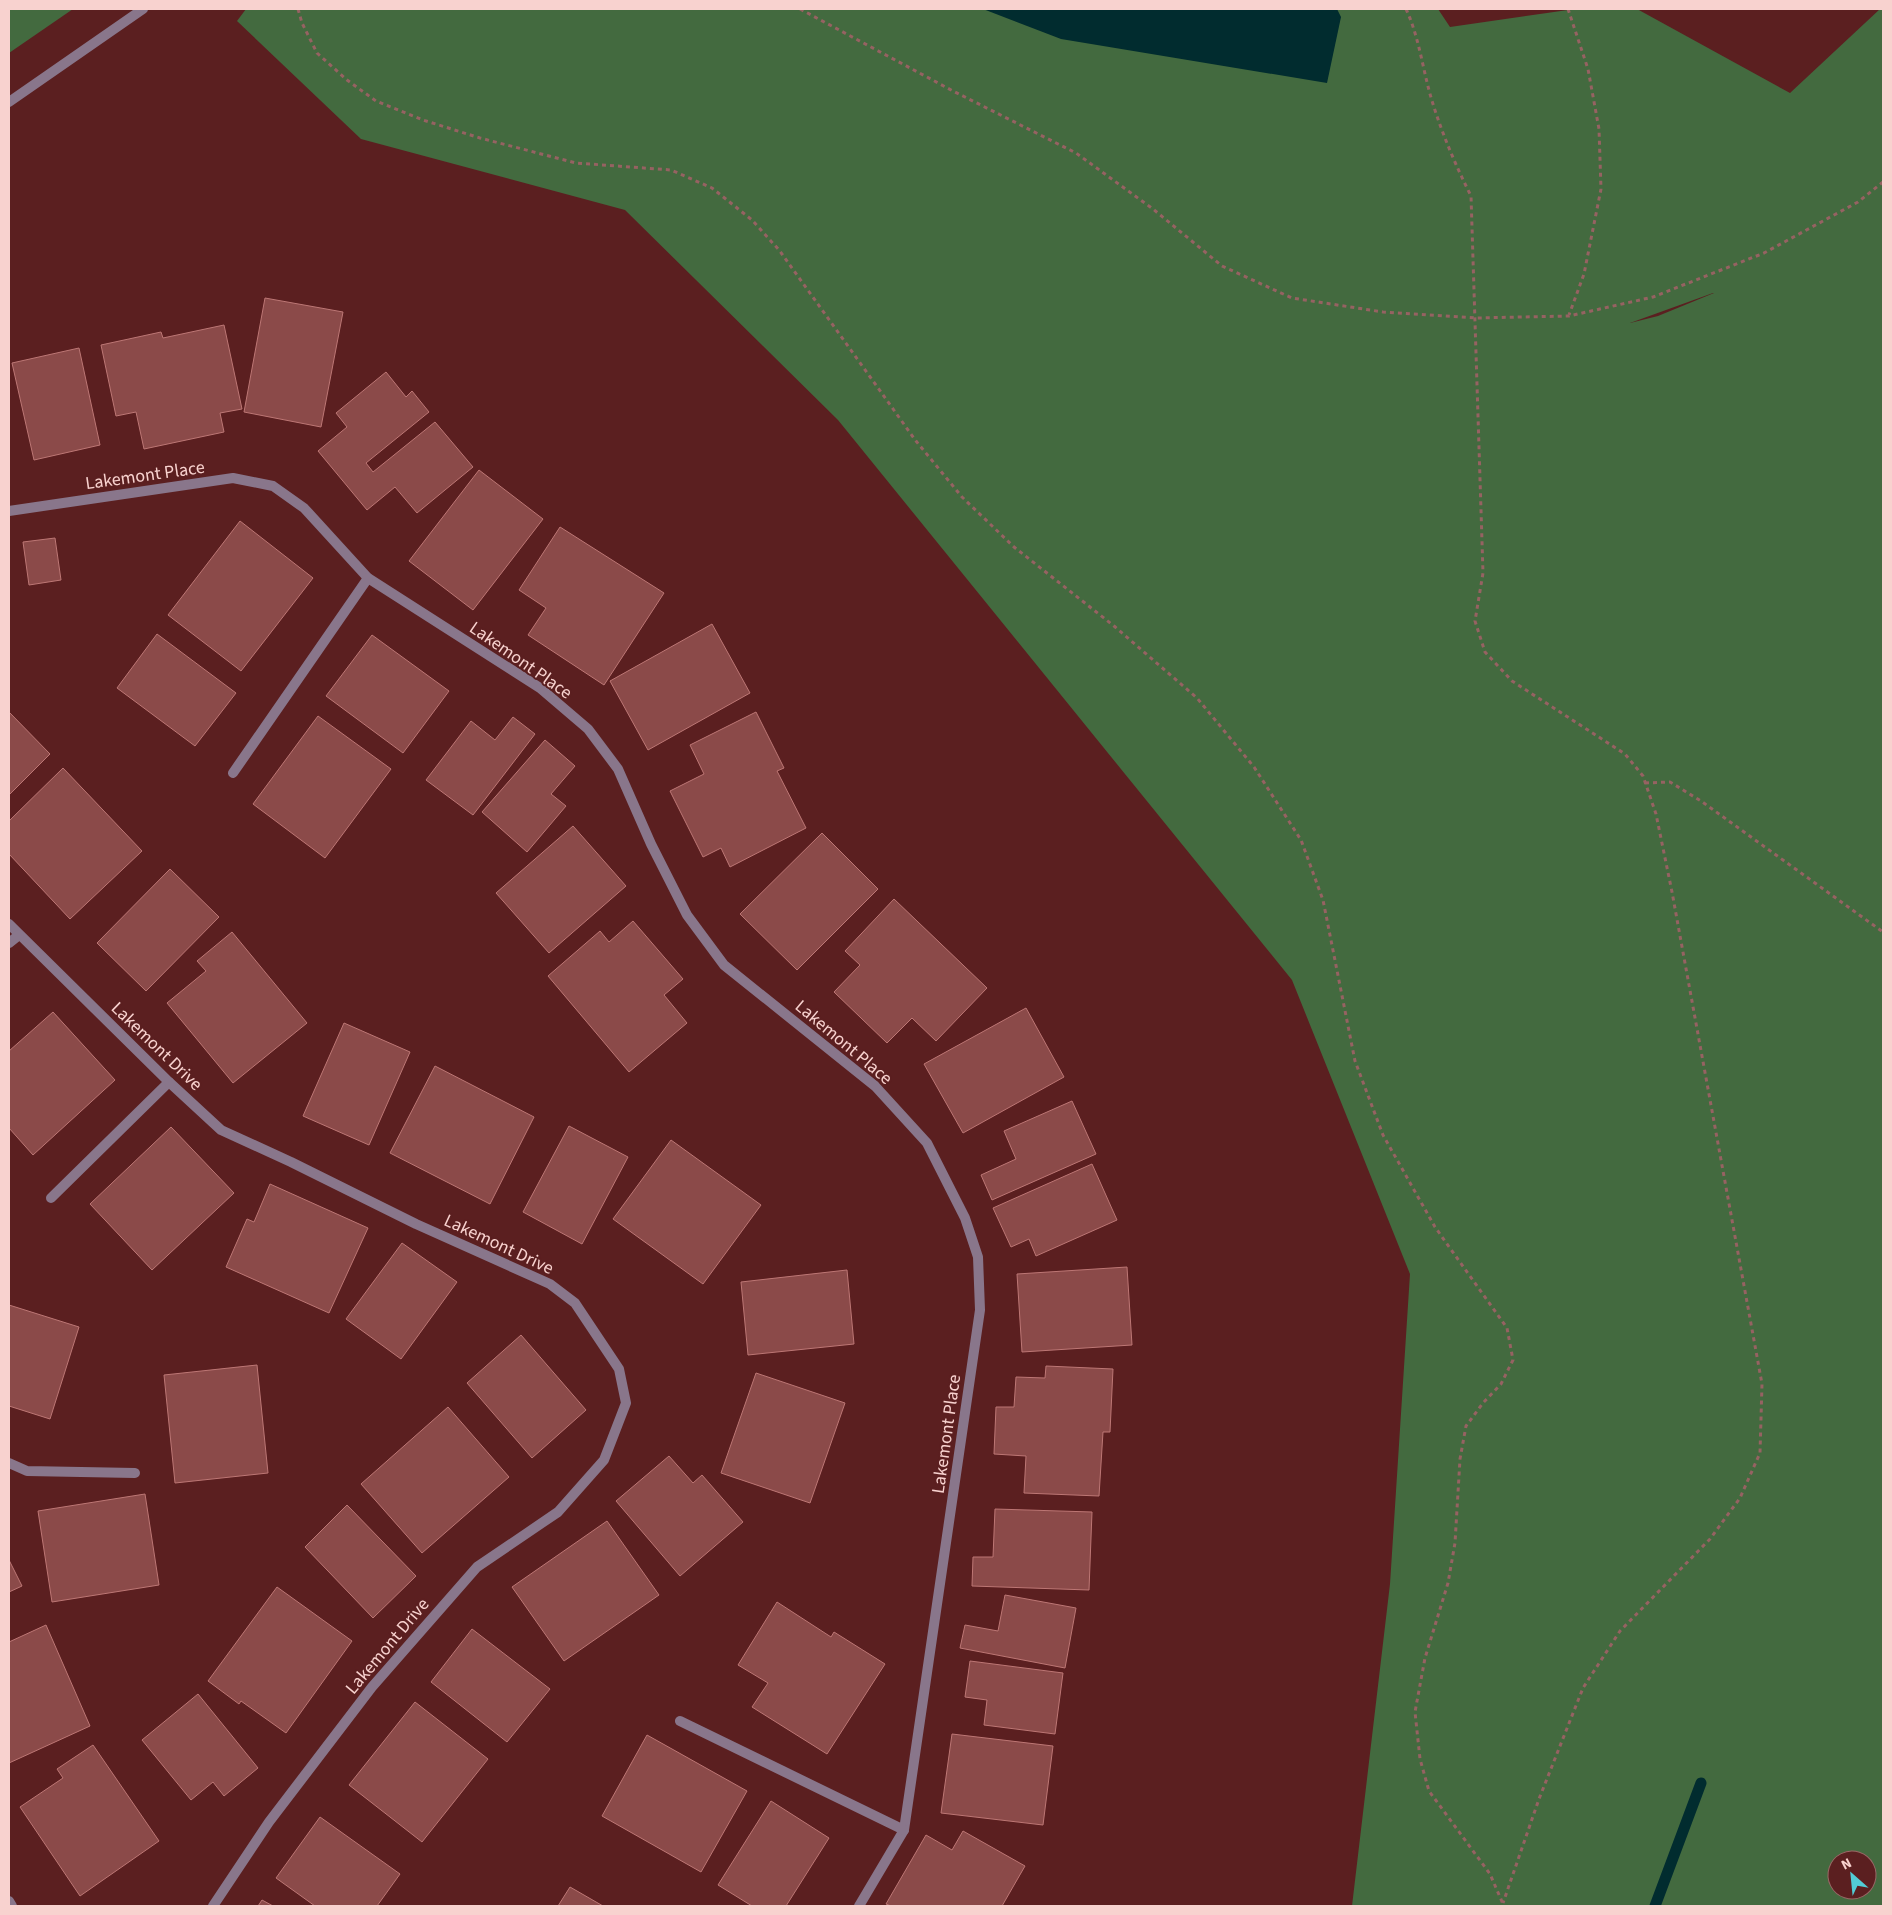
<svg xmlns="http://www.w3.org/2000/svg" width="1892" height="1915" font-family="'Source Sans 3',sans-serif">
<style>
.green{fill:#436a3f;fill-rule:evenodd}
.water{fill:#012c2f}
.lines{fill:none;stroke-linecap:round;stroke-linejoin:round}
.stream{stroke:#012c2f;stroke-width:11}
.building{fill:#8b4a49;stroke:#bd7775}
.path{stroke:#966262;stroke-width:3;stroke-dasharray:4 4;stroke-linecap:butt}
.service{stroke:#89768b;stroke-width:10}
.minor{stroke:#89768b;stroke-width:10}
.labels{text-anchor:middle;stroke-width:4;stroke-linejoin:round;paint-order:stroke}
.street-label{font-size:18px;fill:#f8d2cf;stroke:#5b1f20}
</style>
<rect width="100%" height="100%" fill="#5b1f20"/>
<g class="green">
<path d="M 9,9 L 73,9 L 9,53 Z"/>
<path d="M 246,9 L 1438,9 L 1450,27 L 1575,9 L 1637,9 L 1790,93 L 1880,9 L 1883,9 L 1883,1906 L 1352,1906 L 1390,1584 L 1410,1274 L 1292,980 L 838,420 L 625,210 L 361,139 L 237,21 ZM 1714,293 L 1658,316 L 1630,323 L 1713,293 ZM 1837,1860 L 1867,1860 L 1867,1890 L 1837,1890 Z"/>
</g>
<path class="water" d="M 983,9 L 1337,9 L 1341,17 L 1327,83 L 1061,39 Z"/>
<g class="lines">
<path class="stream" d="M 1655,1906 L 1701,1783"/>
</g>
<g class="building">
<path d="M 265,298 L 343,312 L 321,427 L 244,412 Z"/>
<path d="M 224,325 L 242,409 L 220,413 L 224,432 L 144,449 L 136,412 L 116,416 L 101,345 L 161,332 L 163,338 Z"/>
<path d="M 79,348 L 100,445 L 34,460 L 12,363 Z"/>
<path d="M 386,372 L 406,397 L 412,391 L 429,412 L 366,463 L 373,472 L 435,422 L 473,467 L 417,513 L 395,487 L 367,510 L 318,451 L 347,427 L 336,413 Z"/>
<path d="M 479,470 L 543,519 L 473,610 L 409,561 Z"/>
<path d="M 240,521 L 313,578 L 241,671 L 168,615 Z"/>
<path d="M 560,527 L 664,593 L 604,685 L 528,635 L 546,608 L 519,590 Z"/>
<path d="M 55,538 L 61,580 L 29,585 L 23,542 Z"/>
<path d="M 712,624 L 750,693 L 648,750 L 610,681 Z"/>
<path d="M 157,634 L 236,693 L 195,746 L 117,688 Z"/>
<path d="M 372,635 L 449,691 L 403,753 L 326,696 Z"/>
<path d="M 9,712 L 50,754 L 9,795 Z"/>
<path d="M 756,712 L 784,768 L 777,771 L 806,828 L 730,867 L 721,848 L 703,857 L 670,791 L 704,774 L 690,745 Z"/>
<path d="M 318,716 L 391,769 L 325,858 L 253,804 Z"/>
<path d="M 513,717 L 535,734 L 473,815 L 426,780 L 471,721 L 495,740 Z"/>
<path d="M 545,740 L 575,766 L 551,794 L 566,806 L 527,852 L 482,812 Z"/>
<path d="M 63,768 L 142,851 L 70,919 L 9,854 L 9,821 Z"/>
<path d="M 573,826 L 626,886 L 549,953 L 496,893 Z"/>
<path d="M 822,833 L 878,889 L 797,970 L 740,914 Z"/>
<path d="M 170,869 L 219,917 L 146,991 L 97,943 Z"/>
<path d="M 894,899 L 987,988 L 936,1041 L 912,1018 L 887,1043 L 834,992 L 860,965 L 845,951 Z"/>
<path d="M 633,921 L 683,979 L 664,995 L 687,1023 L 629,1072 L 548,976 L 600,931 L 609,942 Z"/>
<path d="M 232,932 L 307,1023 L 233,1083 L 167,1003 L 206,971 L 197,961 Z"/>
<path d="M 1026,1008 L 1064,1077 L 963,1133 L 924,1064 Z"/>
<path d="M 53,1012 L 115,1080 L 33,1155 L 9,1128 L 9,1051 Z"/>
<path d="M 344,1023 L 410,1052 L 369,1145 L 303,1116 Z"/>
<path d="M 435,1066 L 534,1117 L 490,1204 L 390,1153 Z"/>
<path d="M 1072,1101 L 1096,1154 L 992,1200 L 981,1175 L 1016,1159 L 1004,1131 Z"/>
<path d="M 569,1126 L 628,1157 L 582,1244 L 523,1212 Z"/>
<path d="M 171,1127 L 234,1193 L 152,1270 L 90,1204 Z"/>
<path d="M 671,1140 L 761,1205 L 703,1284 L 613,1219 Z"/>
<path d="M 1092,1164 L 1117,1220 L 1036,1256 L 1029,1239 L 1011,1247 L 993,1208 Z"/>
<path d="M 270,1184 L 368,1228 L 329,1313 L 226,1267 L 247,1219 L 254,1222 Z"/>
<path d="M 402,1243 L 457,1282 L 401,1359 L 346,1319 Z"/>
<path d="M 1127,1267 L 1132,1345 L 1022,1352 L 1017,1274 Z"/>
<path d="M 847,1270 L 854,1344 L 748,1355 L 741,1282 Z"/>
<path d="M 9,1305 L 79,1327 L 50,1419 L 9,1406 Z"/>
<path d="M 521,1335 L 586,1410 L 532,1458 L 467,1383 Z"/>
<path d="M 257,1365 L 268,1473 L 175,1483 L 164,1375 Z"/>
<path d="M 1046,1366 L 1113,1369 L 1110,1432 L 1103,1432 L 1099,1496 L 1024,1493 L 1026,1456 L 994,1454 L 996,1407 L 1014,1407 L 1016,1377 L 1045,1378 Z"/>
<path d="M 756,1373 L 845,1403 L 810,1503 L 721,1473 Z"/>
<path d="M 448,1407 L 509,1477 L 422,1553 L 361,1484 Z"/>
<path d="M 669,1456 L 693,1483 L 702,1475 L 743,1522 L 680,1576 L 616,1501 Z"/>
<path d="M 145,1494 L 159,1585 L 52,1602 L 38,1511 Z"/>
<path d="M 347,1505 L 416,1576 L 373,1618 L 305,1547 Z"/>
<path d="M 995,1509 L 1092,1512 L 1089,1590 L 972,1586 L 973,1557 L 993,1557 Z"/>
<path d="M 607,1521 L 659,1595 L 564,1661 L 512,1587 Z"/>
<path d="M 9,1560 L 22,1586 L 9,1592 Z"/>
<path d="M 277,1587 L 352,1641 L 286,1733 L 241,1701 L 239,1704 L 208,1681 Z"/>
<path d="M 1005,1595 L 1076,1608 L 1065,1668 L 960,1648 L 965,1625 L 998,1631 Z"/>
<path d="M 777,1602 L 831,1637 L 834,1632 L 885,1664 L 827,1754 L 752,1707 L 768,1683 L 738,1665 Z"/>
<path d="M 46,1625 L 90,1726 L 9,1763 L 9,1642 Z"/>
<path d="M 472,1629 L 550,1689 L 507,1742 L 431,1682 Z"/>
<path d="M 970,1661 L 1063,1673 L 1055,1734 L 984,1725 L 987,1700 L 965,1697 Z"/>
<path d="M 198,1694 L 258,1768 L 224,1796 L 213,1782 L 191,1800 L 142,1740 Z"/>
<path d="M 415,1702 L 488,1759 L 422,1842 L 349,1785 Z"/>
<path d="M 952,1734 L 1053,1746 L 1043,1825 L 941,1813 Z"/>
<path d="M 647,1735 L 747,1791 L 701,1872 L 602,1816 Z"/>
<path d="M 93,1745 L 159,1841 L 80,1896 L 20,1807 L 63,1778 L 57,1769 Z"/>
<path d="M 771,1801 L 829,1838 L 786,1906 L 752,1906 L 718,1885 Z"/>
<path d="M 320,1817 L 400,1874 L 377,1906 L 315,1906 L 276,1878 Z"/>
<path d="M 963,1831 L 1025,1866 L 1002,1906 L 891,1906 L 886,1904 L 926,1835 L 952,1850 Z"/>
<path d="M 570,1887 L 603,1906 L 558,1906 Z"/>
<path d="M 262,1900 L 273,1906 L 258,1906 Z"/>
</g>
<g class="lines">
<g class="path">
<path d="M 298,9 L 302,23 L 317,53 L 347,80 L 376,101 L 423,120 L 480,138 L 576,163 L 671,170 L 712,188 L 752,220 L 779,250 L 916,441 L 962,497 L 1014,547 L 1114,626 L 1197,698 L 1254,767 L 1301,840 L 1323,900 L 1355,1061 L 1383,1135 L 1435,1227 L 1507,1328 L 1513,1360 L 1501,1384 L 1483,1403 L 1466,1426 L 1460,1459 L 1455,1543 L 1448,1583 L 1425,1658 L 1415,1712 L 1420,1759 L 1429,1791 L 1490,1874 L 1503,1904"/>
<path d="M 800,9 L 953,91 L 1076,153 L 1153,209 L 1222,266 L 1292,298 L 1383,312 L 1476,318 L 1569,316 L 1653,297 L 1764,253 L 1858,202 L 1883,182"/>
<path d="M 1406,9 C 1420,39 1423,73 1433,104 C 1443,136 1456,166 1471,196 L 1483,573 L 1475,621 L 1485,652 L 1512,681 L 1625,754 L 1643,776 L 1656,814 L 1672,892 L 1762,1384 L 1760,1453 L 1740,1498 L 1710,1539 L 1620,1631 L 1583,1688 L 1539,1799 L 1503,1903"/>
<path d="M 1568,9 L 1588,69 L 1599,129 L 1601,189 L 1584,274 L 1569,315"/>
<path d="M 1645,783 L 1670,782 L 1701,801 L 1883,932"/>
</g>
<path class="service" d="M 51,1198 L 169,1082"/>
<g class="minor">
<path d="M 9,102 L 143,9"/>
<path d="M 9,511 L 233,478 L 273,486 L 304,508 L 368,578 L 540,688 L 588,729 L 618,769 L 651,844 L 687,915 L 724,965 L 875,1086 L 927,1143 L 965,1218 L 978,1257 L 980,1310 L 904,1830 L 859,1906"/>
<path d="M 233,773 L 368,578"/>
<path d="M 9,924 L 169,1082 L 221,1130 L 291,1162 L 416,1224 L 550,1284 L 575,1303 L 619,1369 L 626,1403 L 604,1460 L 558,1512 L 477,1567 L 372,1687 L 269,1822 L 213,1906"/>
<path d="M 9,943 L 19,935"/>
<path d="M 9,1463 L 27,1471 L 135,1473"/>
<path d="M 680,1721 L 904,1830"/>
<path d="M 9,1901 L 12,1906"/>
</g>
</g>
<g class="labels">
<g class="street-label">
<text transform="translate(145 475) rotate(-8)" y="6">Lakemont Place</text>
<text transform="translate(521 660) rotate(35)" y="6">Lakemont Place</text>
<text transform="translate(844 1042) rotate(40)" y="6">Lakemont Place</text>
<text transform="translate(157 1046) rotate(44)" y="6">Lakemont Drive</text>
<text transform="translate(499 1244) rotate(25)" y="6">Lakemont Drive</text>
<text transform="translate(946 1434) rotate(-82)" y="6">Lakemont Place</text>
<text transform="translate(387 1646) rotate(-50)" y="6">Lakemont Drive</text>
</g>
</g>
<rect width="1892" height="1915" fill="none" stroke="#f8d2cf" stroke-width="20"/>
<g transform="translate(1852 1875) rotate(333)"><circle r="24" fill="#5b1f20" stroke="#9a6766"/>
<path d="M0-4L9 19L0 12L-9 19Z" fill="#52ccd5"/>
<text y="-8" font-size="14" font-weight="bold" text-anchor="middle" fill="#f8d2cf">N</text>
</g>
</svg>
